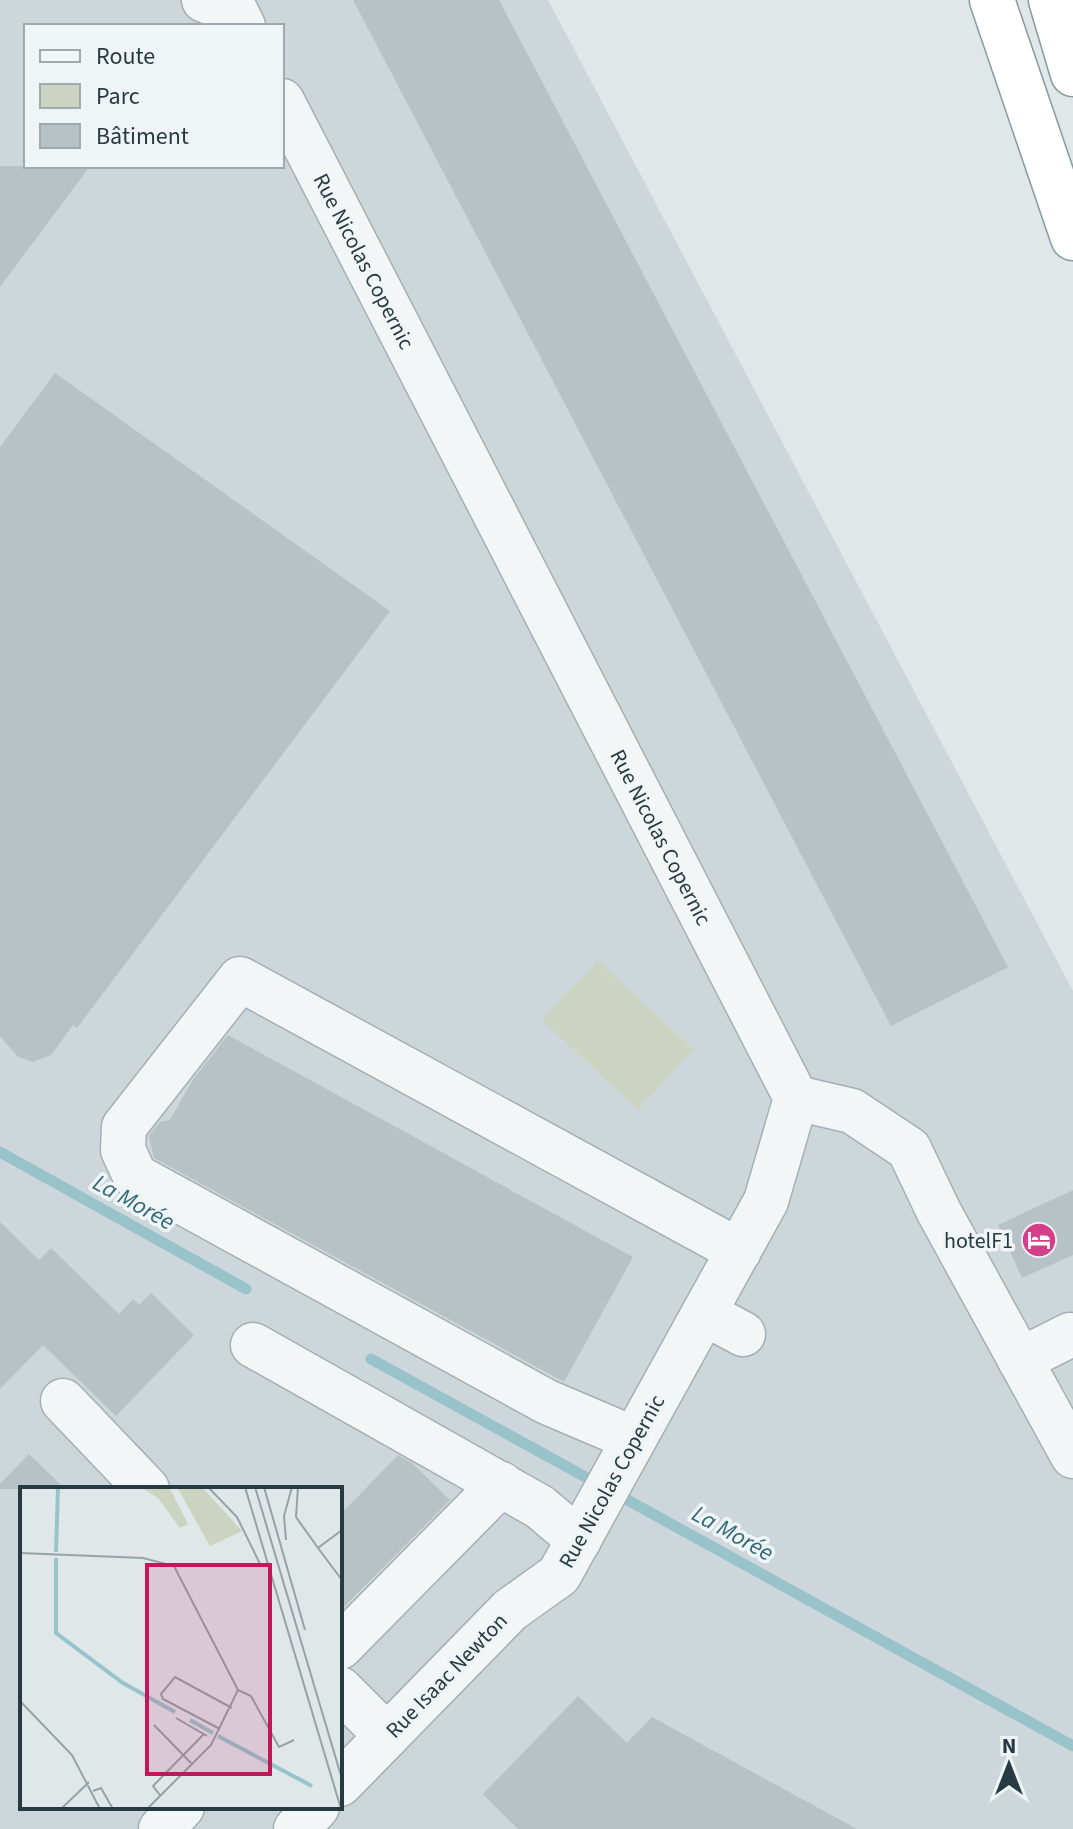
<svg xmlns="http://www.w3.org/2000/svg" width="1073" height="1829" font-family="'Source Sans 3',sans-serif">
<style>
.built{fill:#cdd7db;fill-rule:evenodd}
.green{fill:#ccd3c0}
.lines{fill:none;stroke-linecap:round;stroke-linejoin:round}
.stream{stroke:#99c3cb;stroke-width:11}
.building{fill:#b6c2c6}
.minor-casing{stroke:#a4b0b3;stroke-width:47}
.highway-casing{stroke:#869aa0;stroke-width:47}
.minor{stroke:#f2f6f7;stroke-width:44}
.highway{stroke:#fff;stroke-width:44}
.labels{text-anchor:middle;stroke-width:7;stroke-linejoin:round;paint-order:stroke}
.street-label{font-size:22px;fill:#273a41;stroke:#eff5f7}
.poi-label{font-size:22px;fill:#273a41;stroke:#eff5f7;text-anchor:end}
.water-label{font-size:24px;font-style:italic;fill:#306977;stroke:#eff5f7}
.inset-river{fill:none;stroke:#99c3cb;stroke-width:4}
.inset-road{fill:none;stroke:#95a2a6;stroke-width:2}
.view{fill:#c2185b;fill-opacity:0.15;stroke:#c2185b;stroke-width:4}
.inset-edge{fill:none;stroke:#273a41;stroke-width:4}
</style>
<rect width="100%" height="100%" fill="#dfe7e9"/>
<path class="built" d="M 0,0 L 548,0 L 1073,991 L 1073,1829 L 0,1829 ZM 26,26 L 282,26 L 282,166 L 26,166 ZM 22,1489 L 340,1489 L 340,1807 L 22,1807 Z"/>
<path class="green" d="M 598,961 L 693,1049 L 638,1109 L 542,1020 Z"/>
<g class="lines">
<g class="stream">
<path d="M 0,1152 L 246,1289"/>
<path d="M 371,1359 L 600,1485"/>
<path d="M 615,1493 L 1073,1746"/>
</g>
</g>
<g class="building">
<path d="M 353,0 L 499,0 L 1008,967 L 891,1026 Z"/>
<path d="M 0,166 L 90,166 L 0,287 Z"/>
<path d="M 55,373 L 390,611 L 77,1028 L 73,1025 L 51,1055 L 33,1062 L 18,1057 L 0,1036 L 0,447 Z"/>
<path d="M 228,1035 L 633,1257 L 564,1382 L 154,1158 L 149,1136 L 160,1122 L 170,1120 L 192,1081 Z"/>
<path d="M 1073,1190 L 1073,1255 L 1022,1278 L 998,1225 Z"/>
<path d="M 0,1222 L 39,1260 L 51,1248 L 119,1314 L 133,1299 L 139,1305 L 151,1293 L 194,1335 L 116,1416 L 43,1345 L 0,1389 Z"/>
<path d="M 29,1454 L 65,1489 L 0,1489 L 0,1484 Z"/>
<path d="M 398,1455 L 412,1463 L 450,1500 L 340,1611 L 340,1515 Z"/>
<path d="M 578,1696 L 627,1743 L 652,1717 L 857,1829 L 518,1829 L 483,1794 Z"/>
</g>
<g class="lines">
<g class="minor-casing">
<g id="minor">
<path d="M 204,0 L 236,12 L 243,26"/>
<path id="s1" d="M 282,101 L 796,1098 L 766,1201 L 559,1575 L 510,1610 L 340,1784"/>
<path d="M 796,1098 L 852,1111 L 909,1149 L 939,1212 L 1073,1456"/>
<path d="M 704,1313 L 743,1334"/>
<path d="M 253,1345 L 540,1507 L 579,1540"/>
<path d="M 1020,1360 L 1070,1335"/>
<path d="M 63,1401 L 147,1489"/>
<path d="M 634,1439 L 547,1402 L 135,1176 L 123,1150 L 124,1127 L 240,979 L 739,1251"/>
<path d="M 340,1647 L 501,1484"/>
<path d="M 340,1689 L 387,1736"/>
<path d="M 161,1829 L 182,1807"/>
<path d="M 296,1829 L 317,1807"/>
</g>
</g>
<g class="highway-casing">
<g id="highway">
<path d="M 992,0 L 1073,238"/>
<path d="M 1051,0 L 1073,74"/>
</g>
</g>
<use href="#minor" class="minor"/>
<use href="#highway" class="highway"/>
</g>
<defs>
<g id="hotel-disc" transform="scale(1.8)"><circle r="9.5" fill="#d43f8a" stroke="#eff5f7"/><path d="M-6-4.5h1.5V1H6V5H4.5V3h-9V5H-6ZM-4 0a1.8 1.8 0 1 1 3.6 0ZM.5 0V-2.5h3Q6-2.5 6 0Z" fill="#fff"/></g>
</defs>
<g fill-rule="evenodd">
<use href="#hotel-disc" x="1039" y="1240"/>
</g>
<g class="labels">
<g class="street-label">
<text dy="8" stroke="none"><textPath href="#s1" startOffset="180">Rue Nicolas Copernic</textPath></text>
<text dy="8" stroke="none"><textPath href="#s1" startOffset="828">Rue Nicolas Copernic</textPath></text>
<text transform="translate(611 1481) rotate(-61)" y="8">Rue Nicolas Copernic</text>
<text transform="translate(446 1675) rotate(-46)" y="8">Rue Isaac Newton</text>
</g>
<g class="poi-label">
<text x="1013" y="1248">hotelF1</text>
</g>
<g class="water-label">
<text transform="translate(134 1202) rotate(29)" y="8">La Morée</text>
<text transform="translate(733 1533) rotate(29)" y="8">La Morée</text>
</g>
</g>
<g transform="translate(20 1487)">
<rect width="322" height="322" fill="#dfe7e9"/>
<path d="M 121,0 L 149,0 L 168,37 L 160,41 L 138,11 ZM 157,0 L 182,0 L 222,44 L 190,59 Z" fill="#ccd3c0"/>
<path class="inset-river" d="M 36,65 L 38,0M 36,71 L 36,146 L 103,196 L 155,225M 170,233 L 193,246M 198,249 L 292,299"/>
<path class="inset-road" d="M 188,0 L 217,30 L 240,77M 225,0 L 321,322M 235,0 L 322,292M 244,0 L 285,143M 278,0 L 276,30 L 298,61M 322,43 L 298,61 L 322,93M 266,53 L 264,29 L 272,0M 0,66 L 123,71 L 154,79 L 218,203 L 191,258 L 127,322M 218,203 L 231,209 L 259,260 L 274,253M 0,214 L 52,268 L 80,322M 156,231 L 187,249M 134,238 L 171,276M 200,242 L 143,212 L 141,207 L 155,190 L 212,221M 73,304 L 81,301 L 93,322M 140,308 L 133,299 L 184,247M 41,322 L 69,295"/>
<path class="view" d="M 127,78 L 250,78 L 250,287 L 127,287 Z"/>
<rect width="322" height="322" class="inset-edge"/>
</g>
<rect x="24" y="24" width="260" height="144" fill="#eff5f7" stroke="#9faaae" stroke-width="2"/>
<rect x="40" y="50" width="40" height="12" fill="#f2f6f7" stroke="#9faaae" stroke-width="2"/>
<text x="96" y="64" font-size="24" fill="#273a41">Route</text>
<rect x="40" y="84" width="40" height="24" fill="#ccd3c0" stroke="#9faaae" stroke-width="2"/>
<text x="96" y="104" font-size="24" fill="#273a41">Parc</text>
<rect x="40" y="124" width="40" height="24" fill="#b6c2c6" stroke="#9faaae" stroke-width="2"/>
<text x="96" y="144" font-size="24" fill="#273a41">Bâtiment</text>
<g transform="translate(1009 1765)" stroke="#eff5f7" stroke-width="6" paint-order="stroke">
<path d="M0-6L14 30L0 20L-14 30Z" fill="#273a41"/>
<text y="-12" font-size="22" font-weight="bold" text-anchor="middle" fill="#273a41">N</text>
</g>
</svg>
